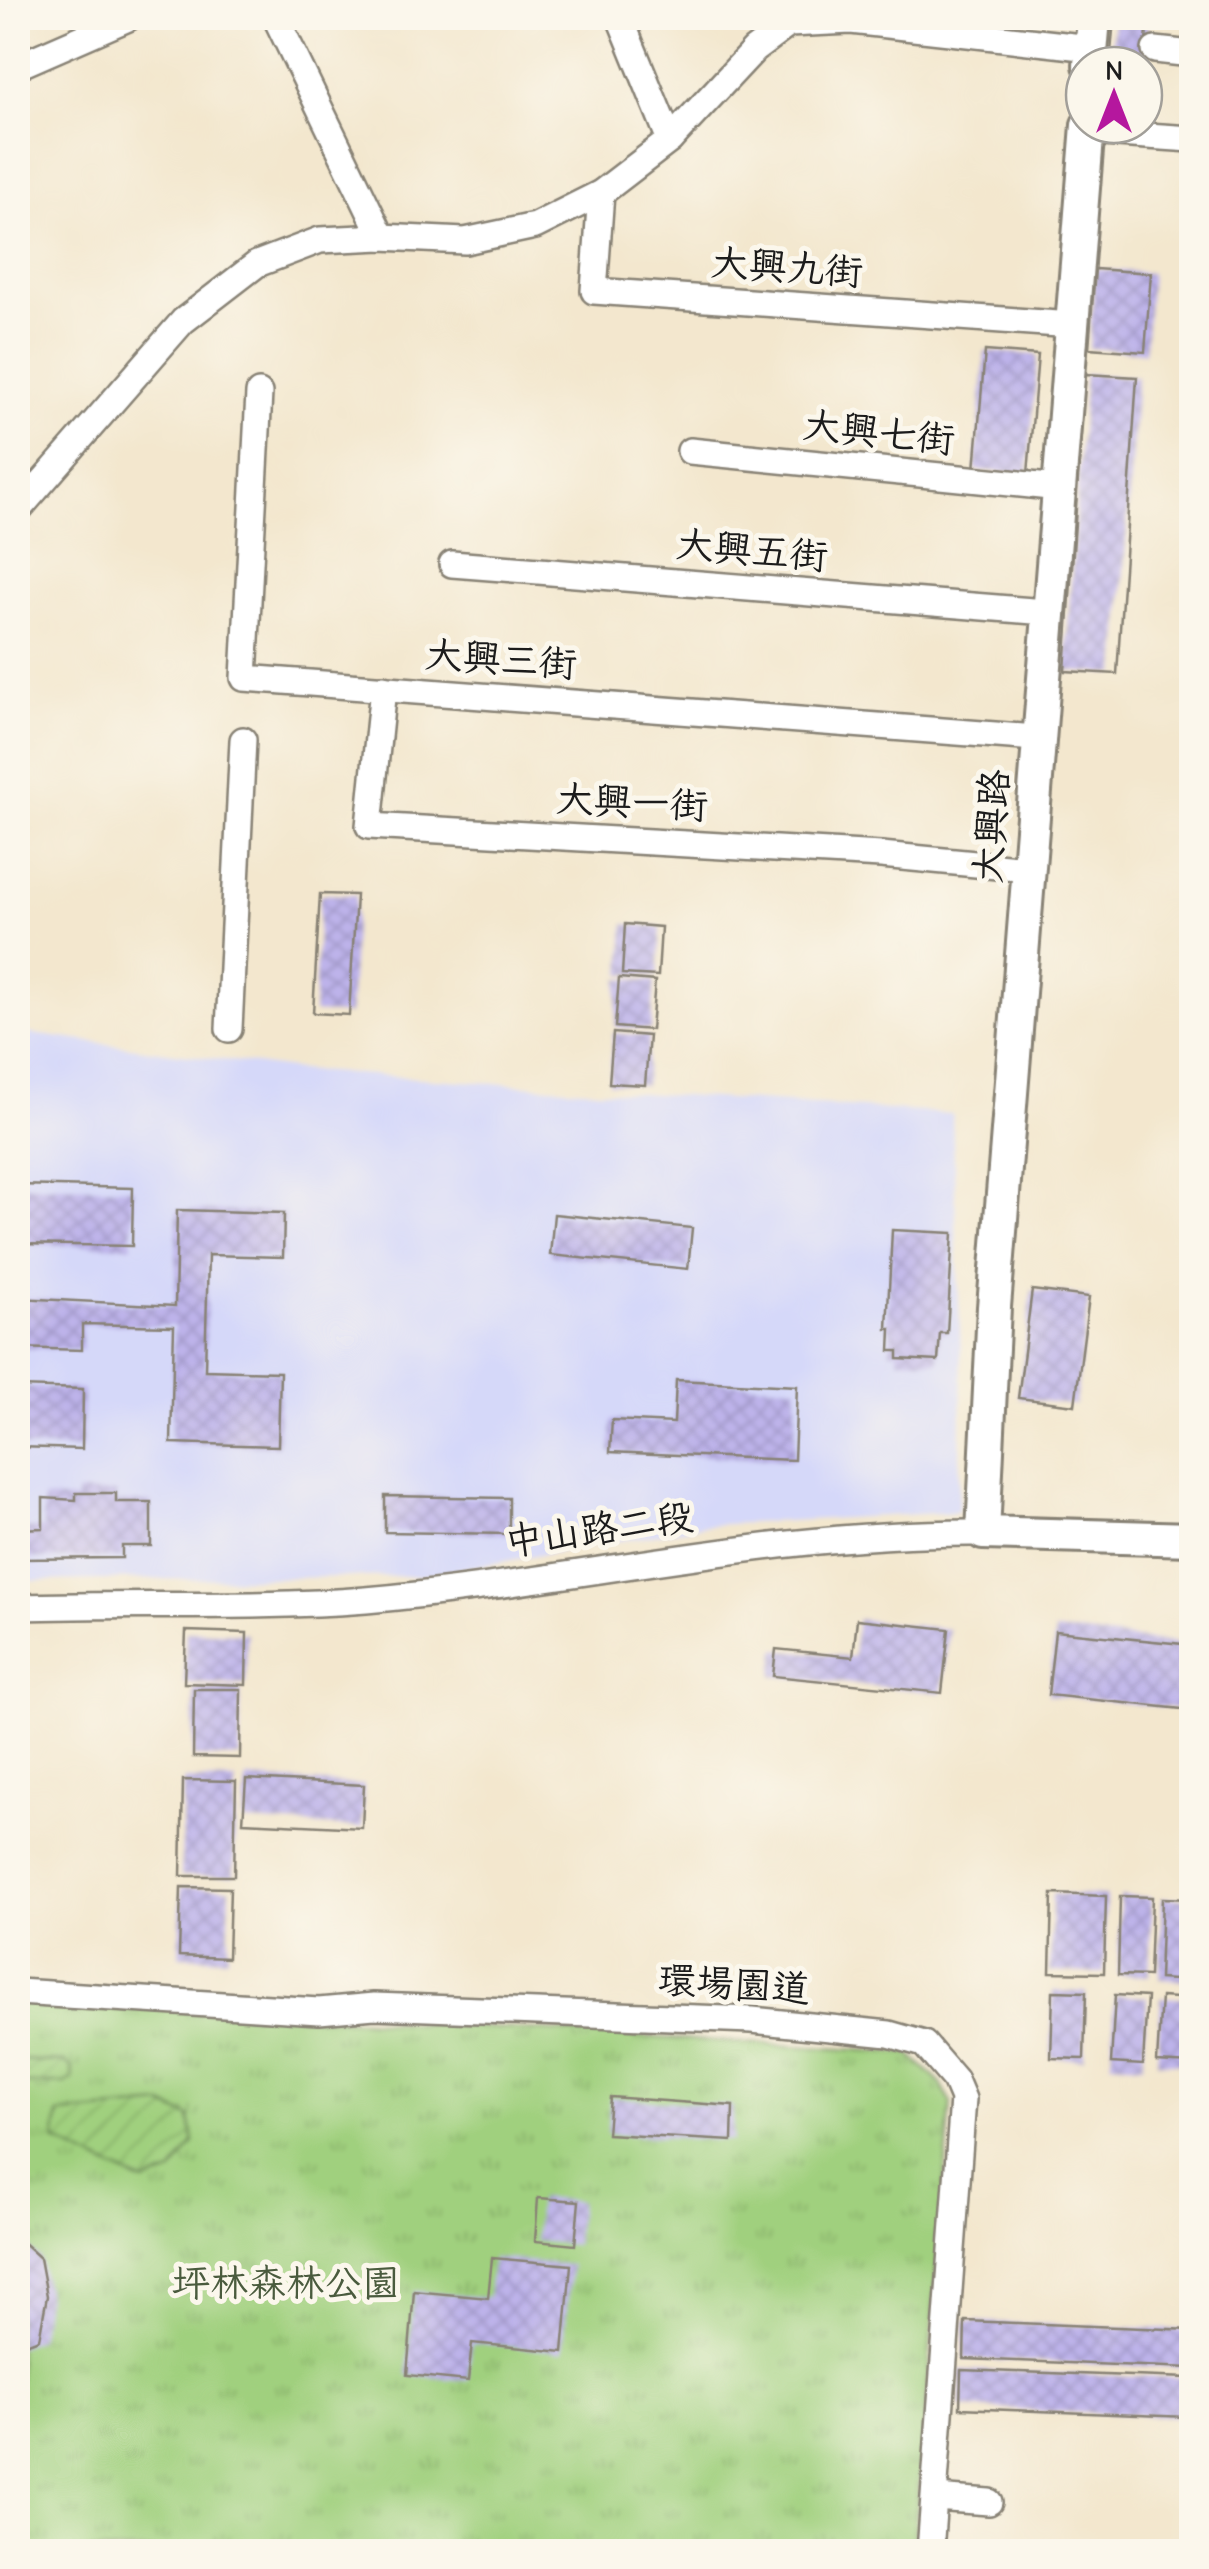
<svg xmlns="http://www.w3.org/2000/svg" width="1209" height="2569" font-family="'Comic Neue','LXGW WenKai TC',sans-serif">
<style>
.built{fill:#d5d8f9}
.park{fill:url(#park-tufts);stroke:#5e764d;stroke-width:2.5}
.garden{fill:url(#garden-furrows);stroke:#5e764d;stroke-width:2.5}
.building{fill:url(#building-cross-hatch)}
.lines{fill:none;stroke-linecap:round;stroke-linejoin:round}
.minor-casing{stroke:#888275;stroke-width:30}
.major-casing{stroke:#888275;stroke-width:38}
.minor{stroke:#fff;stroke-width:25}
.major{stroke:#fff;stroke-width:32}
.labels{text-anchor:middle;stroke-width:10;stroke-linejoin:round;paint-order:stroke}
.street-label{font-size:38px;fill:#1c1c1c;stroke:#fbf7ec}
.park-label{font-size:38px;fill:#4a5b3e;stroke:#fbf7ec}
</style>
<defs>
<pattern id="park-tufts" width="24" height="20" patternUnits="userSpaceOnUse" patternTransform="scale(2.5)"><rect width="24" height="20" fill="#a0d07e"/><path d="M3 7l-1-3M5 7V3M7 7l1-3M15 17l-1-3M17 17v-4M19 17l1-3" fill="none" stroke="#89b26c"/></pattern>
<pattern id="garden-furrows" width="10" height="10" patternUnits="userSpaceOnUse" patternTransform="scale(2.5)"><rect width="10" height="10" fill="#a0d07e"/><path d="M-1 1l2-2M0 10L10 0M9 11l2-2" fill="none" stroke="#89b26c"/></pattern>
<pattern id="building-cross-hatch" width="8" height="8" patternUnits="userSpaceOnUse" patternTransform="scale(2.5)"><rect width="8" height="8" fill="#bdb3ea"/><path d="M0 0l8 8M0 8l8-8" fill="none" stroke="#a299c8"/></pattern>
</defs>
<rect width="100%" height="100%" fill="#fbf7ec"/>
<filter id="ink" filterUnits="userSpaceOnUse"><feTurbulence type="fractalNoise" baseFrequency=".01" numOctaves="2"/><feDisplacementMap in="SourceGraphic" scale="20" xChannelSelector="R" yChannelSelector="G"/><feConvolveMatrix kernelMatrix="1 2 1 2 8 2 1 2 1" color-interpolation-filters="sRGB"/></filter>
<filter id="wash" filterUnits="userSpaceOnUse"><feTurbulence type="fractalNoise" baseFrequency=".0048" numOctaves="4" result="noise"/><feDisplacementMap in="SourceGraphic" scale="40" xChannelSelector="R" yChannelSelector="G"/><feGaussianBlur stdDeviation="2.25" result="paint"/><feColorMatrix in="noise" values="0 0 0 0 0 0 0 0 0 0 0 0 0 0 0 0 0 1.4 0 .05"/><feComposite in="paint" operator="in"/></filter>
<g filter="url(#wash)">
<rect width="100%" height="100%" fill="#f3e7ce"/>
<path class="built" d="M 18,1032 L 299,1070 L 952,1114 L 962,1383 L 958,1512 L 709,1525 L 421,1576 L 18,1581 Z"/>
<path class="park" d="M 18,1999 L 909,2053 L 941,2084 L 951,2103 L 914,2546 L 910,2552 L 18,2551 Z"/>
<g class="garden">
<path d="M 18,2060 L 63,2062 L 72,2068 L 73,2079 L 65,2084 L 18,2084 Z"/>
<path d="M 163,2105 L 190,2117 L 194,2143 L 172,2173 L 144,2183 L 55,2141 L 59,2114 Z"/>
</g>
<g id="blocks">
<g class="building">
<path d="M 1114,18 L 1148,18 L 1144,65 L 1110,65 Z"/>
<path d="M 1095,269 L 1151,273 L 1145,352 L 1089,348 Z"/>
<path d="M 985,351 L 1038,355 L 1028,474 L 975,470 Z"/>
<path d="M 1085,374 L 1137,377 L 1117,674 L 1065,671 Z"/>
<path d="M 320,894 L 356,895 L 349,1015 L 313,1013 Z"/>
<path d="M 625,924 L 661,927 L 658,976 L 622,974 Z"/>
<path d="M 619,978 L 655,981 L 651,1030 L 615,1027 Z"/>
<path d="M 613,1033 L 649,1036 L 645,1085 L 609,1083 Z"/>
<path d="M 18,1185 L 133,1188 L 132,1246 L 18,1244 Z"/>
<path d="M 177,1210 L 284,1213 L 283,1257 L 208,1255 L 205,1370 L 280,1372 L 278,1446 L 171,1443 L 174,1326 L 82,1324 L 82,1350 L 18,1348 L 18,1298 L 175,1306 Z"/>
<path d="M 554,1214 L 692,1228 L 688,1269 L 550,1255 Z"/>
<path d="M 892,1230 L 953,1233 L 947,1333 L 940,1333 L 938,1361 L 898,1359 L 898,1351 L 890,1351 L 891,1329 L 887,1329 Z"/>
<path d="M 1032,1290 L 1089,1297 L 1075,1405 L 1018,1398 Z"/>
<path d="M 676,1380 L 797,1386 L 794,1460 L 610,1452 L 612,1420 L 674,1423 Z"/>
<path d="M 18,1387 L 83,1389 L 82,1449 L 18,1447 Z"/>
<path d="M 76,1493 L 116,1493 L 116,1502 L 151,1502 L 151,1546 L 122,1546 L 122,1558 L 18,1559 L 18,1529 L 43,1528 L 43,1498 L 76,1500 Z"/>
<path d="M 385,1496 L 509,1498 L 509,1534 L 385,1532 Z"/>
<path d="M 857,1619 L 949,1629 L 942,1693 L 773,1676 L 776,1649 L 853,1657 Z"/>
<path d="M 186,1631 L 247,1633 L 246,1685 L 184,1683 Z"/>
<path d="M 1055,1631 L 1192,1645 L 1192,1710 L 1048,1695 Z"/>
<path d="M 194,1689 L 241,1689 L 240,1758 L 193,1757 Z"/>
<path d="M 246,1779 L 364,1785 L 362,1828 L 243,1822 Z"/>
<path d="M 183,1780 L 236,1781 L 234,1876 L 181,1876 Z"/>
<path d="M 181,1887 L 230,1888 L 228,1958 L 179,1956 Z"/>
<path d="M 1052,1894 L 1106,1896 L 1104,1973 L 1050,1972 Z"/>
<path d="M 1120,1896 L 1152,1897 L 1149,1976 L 1118,1975 Z"/>
<path d="M 1162,1898 L 1192,1899 L 1192,1981 L 1159,1979 Z"/>
<path d="M 1053,1991 L 1086,1992 L 1084,2059 L 1051,2058 Z"/>
<path d="M 1115,1995 L 1147,1997 L 1143,2065 L 1111,2063 Z"/>
<path d="M 1161,1997 L 1192,1999 L 1192,2064 L 1157,2062 Z"/>
<path d="M 610,2097 L 733,2106 L 732,2141 L 607,2134 Z"/>
<path d="M 538,2198 L 579,2201 L 575,2245 L 535,2241 Z"/>
<path d="M 18,2238 L 40,2258 L 47,2296 L 39,2339 L 18,2347 Z"/>
<path d="M 492,2258 L 571,2265 L 563,2352 L 472,2343 L 468,2381 L 407,2375 L 414,2291 L 488,2298 Z"/>
<path d="M 965,2321 L 1192,2330 L 1192,2368 L 964,2359 Z"/>
<path d="M 961,2370 L 1189,2378 L 1188,2417 L 960,2408 Z"/>
</g>
</g>
</g>
<g filter="url(#ink)">
<use href="#blocks" fill-opacity="0" stroke="#888275" stroke-width="2.5"/>
<g class="lines">
<g class="minor-casing">
<g id="minor">
<path d="M 276,18 L 382,237"/>
<path d="M 620,18 L 670,140"/>
<path d="M 1155,50 L 1192,54"/>
<path d="M 18,66 L 128,18"/>
<path d="M 1087,132 L 1192,139"/>
<path d="M 601,193 L 594,291 L 1073,325"/>
<path d="M 259,393 L 244,678 L 1036,738"/>
<path d="M 690,451 L 1060,488"/>
<path d="M 18,510 L 183,321 L 257,264 L 320,240 L 382,237 L 465,241 L 535,226 L 601,193 L 670,140 L 754,50 L 789,24 L 851,21 L 1091,48"/>
<path d="M 452,564 L 1046,612"/>
<path d="M 383,688 L 369,826 L 881,855 L 1029,869"/>
<path d="M 229,1029 L 243,740"/>
<path d="M 18,1607 C 133,1603 250,1609 366,1600 C 572,1582 775,1531 983,1533"/>
<path d="M 18,1992 L 319,2011 L 374,2006 L 752,2020 L 889,2034 L 924,2044 L 955,2080 L 963,2099 L 930,2552"/>
<path d="M 935,2498 L 989,2502"/>
</g>
</g>
<g class="major-casing">
<g id="major">
<path d="M 1090,65 L 1094,18"/>
<path d="M 1088,125 L 994,1307 L 983,1533 L 1192,1539"/>
</g>
</g>
<use href="#minor" class="minor"/>
<use href="#major" class="major"/>
</g>
</g>
<g class="labels">
<g class="street-label">
<text transform="translate(787 267) rotate(4)" y="13">大興九街</text>
<text transform="translate(879 432) rotate(6)" y="13">大興七街</text>
<text transform="translate(752 550) rotate(5)" y="13">大興五街</text>
<text transform="translate(501 659) rotate(4)" y="13">大興三街</text>
<text transform="translate(632 802) rotate(3)" y="13">大興一街</text>
<text transform="translate(991 826) rotate(-86)" y="13">大興路</text>
<text transform="translate(599 1529) rotate(-8)" y="13">中山路二段</text>
<text transform="translate(734 1984) rotate(4)" y="13">環場園道</text>
</g>
<g class="park-label">
<text x="286" y="2296">坪林森林公園</text>
</g>
</g>
<rect width="1209" height="2569" fill="none" stroke="#fbf7ec" stroke-width="60"/>
<g transform="translate(1114 95)"><circle r="48" fill="#fbf7ec" stroke="#a29f99" stroke-width="2.5"/>
<path d="M0-8L18 38L0 25L-18 38Z" fill="#b5179e"/>
<text y="-15" font-size="28" font-weight="bold" text-anchor="middle" fill="#1c1c1c">N</text>
</g>
</svg>
